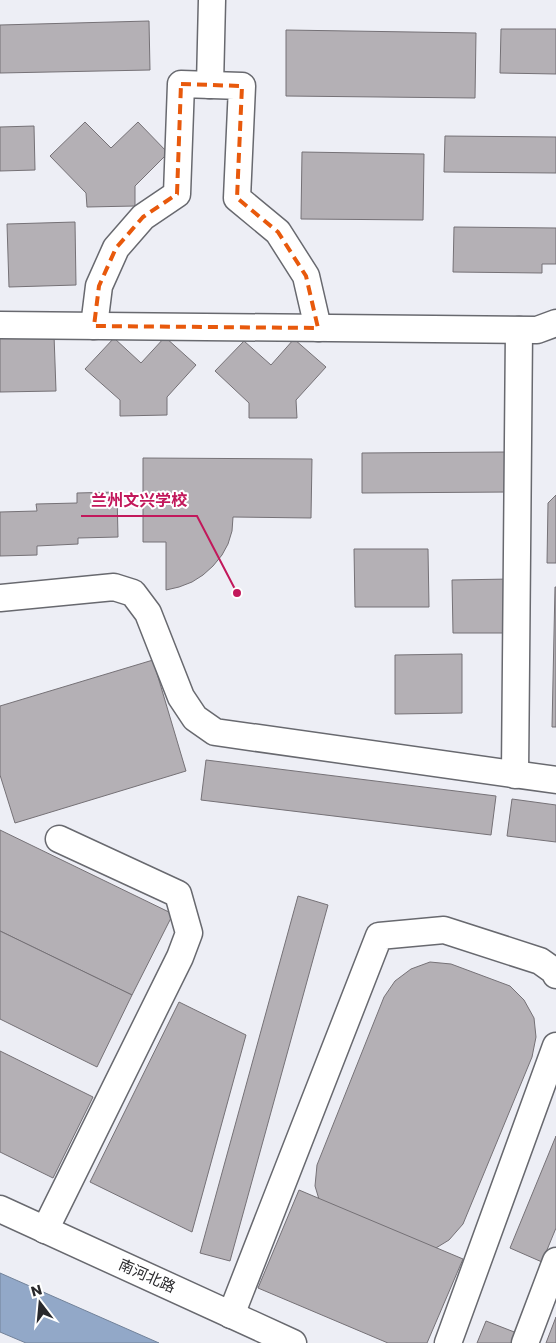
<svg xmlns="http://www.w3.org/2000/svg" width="556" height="1343" font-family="Poppins,'Noto Sans SC',sans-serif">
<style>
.water{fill:#92a8c8;stroke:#728299}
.building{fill:#b4b0b5;stroke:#757176}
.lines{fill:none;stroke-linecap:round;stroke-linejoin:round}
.minor-casing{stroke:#68696f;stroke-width:29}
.minor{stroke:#fff;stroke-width:26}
.marked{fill:none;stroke:#e8590c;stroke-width:4;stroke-dasharray:10 6;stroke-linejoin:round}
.labels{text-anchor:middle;stroke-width:4;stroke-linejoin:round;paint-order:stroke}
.street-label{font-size:15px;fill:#29292c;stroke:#fff}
.leader{fill:none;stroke:#c2185b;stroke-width:2}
.callout-dot{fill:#c2185b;stroke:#fff;stroke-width:2}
.callout-label{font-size:16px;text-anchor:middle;font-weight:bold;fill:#c2185b;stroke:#fff;stroke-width:4;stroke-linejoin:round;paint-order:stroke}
</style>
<rect width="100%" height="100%" fill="#edeef5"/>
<path class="water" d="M 0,1273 L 159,1343 L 26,1343 L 0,1332 Z"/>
<g class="building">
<path d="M 149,21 L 150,70 L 0,73 L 0,25 Z"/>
<path d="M 501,29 L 556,29 L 556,74 L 500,73 Z"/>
<path d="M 286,30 L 476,33 L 475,98 L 286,96 Z"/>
<path d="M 85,122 L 111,148 L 138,122 L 168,153 L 135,186 L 135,206 L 87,207 L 86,193 L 50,156 Z"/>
<path d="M 34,126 L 35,170 L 0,171 L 0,127 Z"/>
<path d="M 445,136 L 556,137 L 556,173 L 444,172 Z"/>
<path d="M 302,152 L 424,154 L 423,220 L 301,219 Z"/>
<path d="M 75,222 L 76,285 L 9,287 L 7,224 Z"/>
<path d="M 454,227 L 556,228 L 556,264 L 542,264 L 542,273 L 453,272 Z"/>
<path d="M 54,335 L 56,391 L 0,392 L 0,336 Z"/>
<path d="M 165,337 L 196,365 L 167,397 L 167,415 L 120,416 L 120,400 L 85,369 L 114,338 L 141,363 Z"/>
<path d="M 294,339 L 326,367 L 296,400 L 297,418 L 249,418 L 249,403 L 215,371 L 244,341 L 271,365 Z"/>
<path d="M 508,452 L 509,492 L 362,493 L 362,453 Z"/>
<path d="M 143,458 L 312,459 L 311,518 L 233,517 L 232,531 L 228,544 L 222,555 L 213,566 L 203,575 L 192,582 L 179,587 L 166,590 L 166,542 L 143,542 Z"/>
<path d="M 117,492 L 118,537 L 78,538 L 78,544 L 37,546 L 37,555 L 0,556 L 0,512 L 37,511 L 36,504 L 77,503 L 77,493 Z"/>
<path d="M 556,495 L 556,563 L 547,563 L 548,503 Z"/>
<path d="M 354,549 L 428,549 L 429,607 L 355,607 Z"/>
<path d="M 511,579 L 511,633 L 453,633 L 452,580 Z"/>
<path d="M 555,587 L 556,587 L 556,727 L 552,727 Z"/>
<path d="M 462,654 L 462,713 L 395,714 L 395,655 Z"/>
<path d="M 153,660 L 186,771 L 15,823 L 0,775 L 0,706 Z"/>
<path d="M 206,760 L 496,796 L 491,835 L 201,800 Z"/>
<path d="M 512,799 L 556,805 L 556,842 L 507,836 Z"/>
<path d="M 0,830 L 173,914 L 132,995 L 0,931 Z"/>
<path d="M 298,896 L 328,905 L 230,1261 L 200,1253 Z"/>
<path d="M 0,931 L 132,995 L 97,1067 L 0,1019 Z"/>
<path d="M 430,962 L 451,964 L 510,986 L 524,1000 L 534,1018 L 536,1037 L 532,1057 L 463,1224 L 449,1240 L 431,1251 L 410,1254 L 390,1250 L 350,1236 L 333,1223 L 321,1206 L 315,1186 L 317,1165 L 384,997 L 395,981 L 411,969 Z"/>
<path d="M 179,1002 L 246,1035 L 192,1232 L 90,1182 Z"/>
<path d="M 0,1051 L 93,1097 L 53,1178 L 0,1152 Z"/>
<path d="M 556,1136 L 556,1228 L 542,1262 L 510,1248 Z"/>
<path d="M 299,1190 L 463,1259 L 427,1343 L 388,1343 L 258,1288 Z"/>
<path d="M 556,1317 L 556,1343 L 546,1343 Z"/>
<path d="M 486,1321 L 522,1335 L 519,1343 L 477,1343 Z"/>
</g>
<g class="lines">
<g class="minor-casing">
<g id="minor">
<path d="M 210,85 L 212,0"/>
<path d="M 0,325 L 537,330 L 556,323"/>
<path d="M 94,326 L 99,286 L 116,248 L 143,217 L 177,194 L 181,84 L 242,86 L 237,198 L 278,232 L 306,276 L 318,328"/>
<path d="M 0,598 L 114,587 L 133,593 L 148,613 L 181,697 L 195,718 L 215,732 L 556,780"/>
<path d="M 515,775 L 519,330"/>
<path d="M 0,1209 L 293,1343"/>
<path d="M 45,1230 L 180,957 L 189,933 L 178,894 L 59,839"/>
<path d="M 231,1315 L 379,936 L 444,930 L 540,961 L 554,971 L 556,975"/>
<path d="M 448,1343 L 556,1046"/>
<path d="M 525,1343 L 556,1261"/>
</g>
</g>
<use href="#minor" class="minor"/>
</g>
<path class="marked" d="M 181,84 L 242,86 L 237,198 L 278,232 L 306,276 L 318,328 L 94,326 L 99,286 L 116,248 L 143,217 L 177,194 Z"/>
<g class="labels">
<g class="street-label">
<text transform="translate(147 1276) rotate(24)" y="5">南河北路</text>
</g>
</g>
<path class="leader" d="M237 593L197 516H81"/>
<circle class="callout-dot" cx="237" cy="593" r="5"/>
<g class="callout-label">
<text x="139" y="506">兰州文兴学校</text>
</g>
<g transform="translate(40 1303) rotate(344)" stroke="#ffffff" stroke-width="4" paint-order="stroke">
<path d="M0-4L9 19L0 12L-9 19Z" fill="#29292c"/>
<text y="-8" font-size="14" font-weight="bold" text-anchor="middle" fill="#29292c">N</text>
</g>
</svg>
